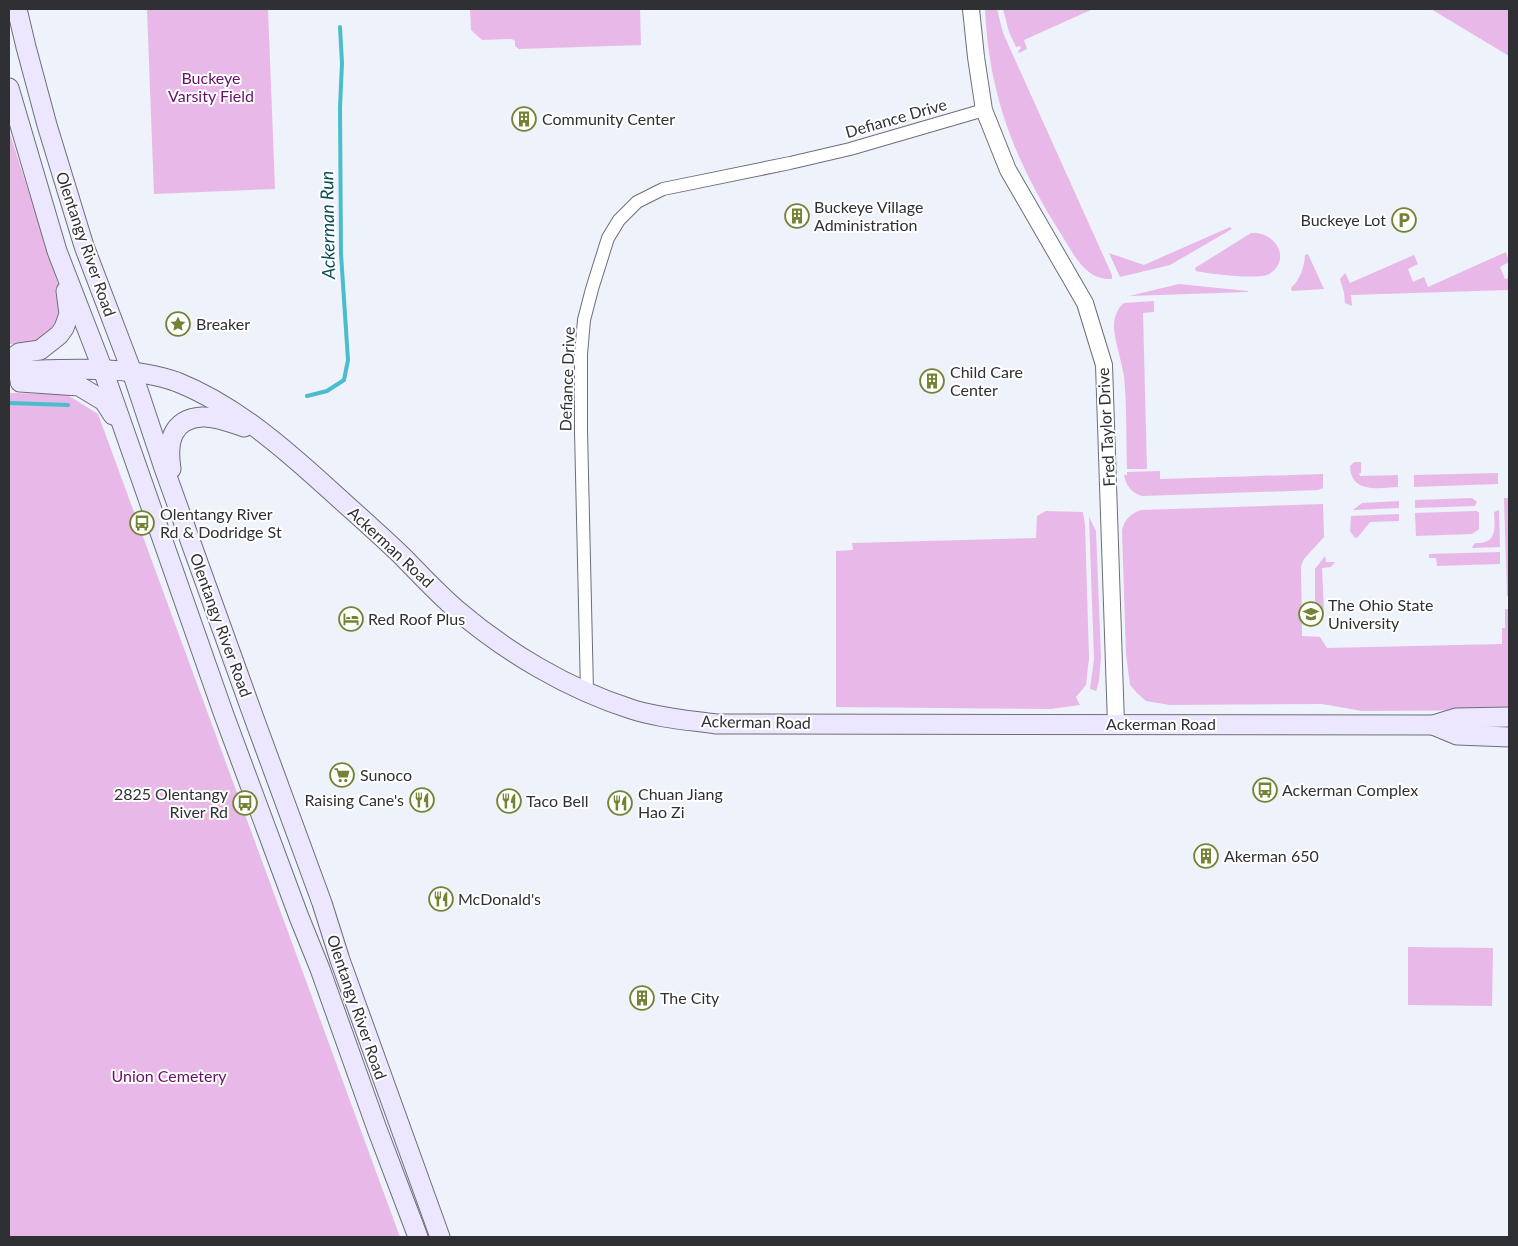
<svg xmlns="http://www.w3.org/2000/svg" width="1518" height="1246" font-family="Lato,sans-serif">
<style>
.green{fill:#e8b8e8}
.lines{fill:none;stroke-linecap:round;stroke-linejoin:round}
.stream{stroke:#4bbccc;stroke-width:4}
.minor-casing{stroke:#6c6f76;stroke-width:14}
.tertiary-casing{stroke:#6c6f76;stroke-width:18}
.secondary-casing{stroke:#6c6f76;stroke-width:21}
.minor{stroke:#fff;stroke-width:12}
.tertiary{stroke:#fff;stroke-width:16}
.secondary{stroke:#ece6fe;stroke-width:19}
.labels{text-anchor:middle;stroke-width:4;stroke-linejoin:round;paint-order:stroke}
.park-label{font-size:16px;fill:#670f6b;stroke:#fff}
.street-label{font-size:16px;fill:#2f3034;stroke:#fff}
.poi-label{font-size:16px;fill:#2f3034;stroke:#fff;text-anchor:start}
.water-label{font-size:18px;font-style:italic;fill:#074d55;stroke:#fff}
</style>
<rect width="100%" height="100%" fill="#eef2fa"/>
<g class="green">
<path d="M 147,9 L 268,9 L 275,189 L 154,194 Z"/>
<path d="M 470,9 L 640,9 L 641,45 L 519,49 L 515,46 L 515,41 L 512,39 L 482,40 L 471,30 Z"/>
<path d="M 985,9 L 997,9 L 1003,33 L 1112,275 L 1112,279 C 1084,280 1074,254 1061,234 C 1015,161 989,96 985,9 Z"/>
<path d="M 1003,9 L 1093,9 L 1024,40 L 1027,49 L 1019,53 L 1018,51 L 1021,48 L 1020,46 L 1016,47 L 1009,32 Z"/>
<path d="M 1431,9 L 1509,9 L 1509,56 Z"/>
<path d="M 9,131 L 62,296 L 60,323 L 55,322 C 43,342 31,344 9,344 Z"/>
<path d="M 1230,227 L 1232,229 L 1170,265 L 1120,277 L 1109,253 L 1144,265 Z"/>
<path d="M 1251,233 C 1276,231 1292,260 1269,274 C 1259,280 1209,274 1196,271 L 1195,268 Z"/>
<path d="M 1506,252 L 1509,262 L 1500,267 L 1505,279 L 1509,278 L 1509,290 L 1351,295 L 1352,306 L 1345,303 L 1344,293 L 1340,279 L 1345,273 L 1350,283 L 1414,255 L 1418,264 L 1408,269 L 1413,282 L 1424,277 L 1428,287 Z"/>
<path d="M 1308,254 L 1324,289 L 1292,291 L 1291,288 C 1301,278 1304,268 1305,255 Z"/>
<path d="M 1179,284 L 1248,291 L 1248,292 L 1129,296 Z"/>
<path d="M 1154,301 L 1154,312 L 1143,313 L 1147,469 L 1127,469 C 1126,438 1127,407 1124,376 C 1122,362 1113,336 1114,323 C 1115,315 1118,308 1124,303 Z"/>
<path d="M 9,393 L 66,394 L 98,414 L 400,1237 L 9,1237 Z"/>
<path d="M 1354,462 L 1361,462 L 1361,473 L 1359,473 L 1360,476 L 1398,475 L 1398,487 C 1379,488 1351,494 1350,466 Z"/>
<path d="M 1160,471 L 1160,479 L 1323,474 L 1323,488 L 1318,490 L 1142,496 C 1132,493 1126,486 1124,475 L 1127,475 L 1127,472 Z"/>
<path d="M 1498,473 L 1498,484 L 1414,487 L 1414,475 Z"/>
<path d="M 1472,498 L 1477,502 L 1475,506 L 1415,508 L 1415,500 Z"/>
<path d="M 1504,498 L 1509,498 L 1509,596 L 1507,596 Z"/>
<path d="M 1399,501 L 1399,508 L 1353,510 L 1362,503 Z"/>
<path d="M 1323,504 L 1324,537 L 1304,559 L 1301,566 L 1302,636 L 1320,637 L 1327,648 L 1502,644 L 1502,628 L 1505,628 L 1505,609 L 1509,609 L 1509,710 L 1362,711 L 1322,704 L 1170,705 L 1146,701 L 1137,693 L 1130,685 L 1126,654 L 1122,530 C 1125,519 1130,514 1141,510 Z"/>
<path d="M 1499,510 L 1500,547 L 1472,548 L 1475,543 C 1497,544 1495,529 1494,512 Z"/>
<path d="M 1046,511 L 1083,512 L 1085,525 L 1089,658 L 1086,685 L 1076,697 L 1080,705 L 1051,709 L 836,707 L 836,551 L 853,550 L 852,543 L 1036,538 L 1037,516 Z"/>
<path d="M 1476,511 L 1479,512 L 1479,529 L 1472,534 L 1416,536 L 1415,513 Z"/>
<path d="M 1399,514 L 1399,521 L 1370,522 L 1358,537 L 1355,538 L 1350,531 L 1351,516 Z"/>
<path d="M 1089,517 L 1096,531 L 1101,657 L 1099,681 L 1096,691 L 1090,689 L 1094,659 Z"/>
<path d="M 1500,552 L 1500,564 L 1437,566 L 1436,558 L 1429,558 L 1429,554 Z"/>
<path d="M 1325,556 L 1326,562 L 1335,562 L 1331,567 L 1322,568 L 1324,613 L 1317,609 L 1315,605 L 1315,569 Z"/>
<path d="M 1408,947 L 1493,948 L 1492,1006 L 1408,1005 Z"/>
</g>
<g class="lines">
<g class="stream">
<path d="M 307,396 L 327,391 L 344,380 L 348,360 L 341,254 L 340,107 L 342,63 L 340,27"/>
<path d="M 9,403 L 68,405"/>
</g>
<g class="minor-casing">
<path id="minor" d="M 587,691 L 581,431 L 581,354 L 584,320 L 592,289 L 608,238 L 619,220 L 637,202 L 663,189 L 790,163 L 850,149 L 984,110"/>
</g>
<g class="tertiary-casing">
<path id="tertiary" d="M 971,9 L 976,57 L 984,110 L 1008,170 L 1085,303 L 1104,365 L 1116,724"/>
</g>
<g class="secondary-casing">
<g id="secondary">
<path d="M 17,9 L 26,47 L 47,125 L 84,246 L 132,372 L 164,468 L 254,718 L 322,903 L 340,960 L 440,1237"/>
<path d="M 9,88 L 57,251 L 103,370 L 224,715 L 299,917 L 320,969 L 377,1129 L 418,1237"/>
<path d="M 9,361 L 19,353 L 40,350 L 59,335 L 64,328 L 69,314 L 66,291"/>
<path d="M 9,371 C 60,370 128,364 177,382 C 235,405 285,449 331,491 C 354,512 378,533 401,555 C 419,573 437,593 457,610 C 506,652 568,689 631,709 C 658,718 688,720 716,724 L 1433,725 L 1456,718 L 1509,717"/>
<path d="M 20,382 L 79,386 L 104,401 L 113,415"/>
<path d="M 171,469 C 167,443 171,419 202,417 C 215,416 232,423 244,427"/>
<path d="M 1433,725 L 1457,735 L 1509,737"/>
</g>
</g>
<use href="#minor" class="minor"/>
<use href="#tertiary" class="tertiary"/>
<use href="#secondary" class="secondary"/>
</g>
<defs>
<g id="building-ring" transform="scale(1.25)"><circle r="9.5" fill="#fff" stroke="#728333" stroke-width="1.5"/><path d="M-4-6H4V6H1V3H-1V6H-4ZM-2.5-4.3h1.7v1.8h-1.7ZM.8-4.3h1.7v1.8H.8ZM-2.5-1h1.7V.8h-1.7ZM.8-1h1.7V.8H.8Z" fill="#728333"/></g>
<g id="parking-ring" transform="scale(1.25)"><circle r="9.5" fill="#fff" stroke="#728333" stroke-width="1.5"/><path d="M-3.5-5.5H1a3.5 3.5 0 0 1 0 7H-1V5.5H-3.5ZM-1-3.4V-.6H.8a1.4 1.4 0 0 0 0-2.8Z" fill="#728333"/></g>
<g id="sight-ring" transform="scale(1.25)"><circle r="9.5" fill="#fff" stroke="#728333" stroke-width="1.5"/><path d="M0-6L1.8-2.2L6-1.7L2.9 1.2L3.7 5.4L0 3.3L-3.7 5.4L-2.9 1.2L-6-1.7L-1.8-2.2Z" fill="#728333"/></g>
<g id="bus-ring" transform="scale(1.25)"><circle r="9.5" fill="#fff" stroke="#728333" stroke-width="1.5"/><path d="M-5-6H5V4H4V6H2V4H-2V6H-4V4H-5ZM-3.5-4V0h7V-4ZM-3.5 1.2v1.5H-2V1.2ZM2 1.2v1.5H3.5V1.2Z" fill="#728333"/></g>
<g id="university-ring" transform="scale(1.25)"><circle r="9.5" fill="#fff" stroke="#728333" stroke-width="1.5"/><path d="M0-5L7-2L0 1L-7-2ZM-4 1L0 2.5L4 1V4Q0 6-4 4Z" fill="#728333"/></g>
<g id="hotel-ring" transform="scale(1.25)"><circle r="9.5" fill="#fff" stroke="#728333" stroke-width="1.5"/><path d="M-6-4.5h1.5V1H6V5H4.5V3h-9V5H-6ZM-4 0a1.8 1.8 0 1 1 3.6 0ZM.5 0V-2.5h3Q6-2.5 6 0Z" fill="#728333"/></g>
<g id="supermarket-ring" transform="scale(1.25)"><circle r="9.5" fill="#fff" stroke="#728333" stroke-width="1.5"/><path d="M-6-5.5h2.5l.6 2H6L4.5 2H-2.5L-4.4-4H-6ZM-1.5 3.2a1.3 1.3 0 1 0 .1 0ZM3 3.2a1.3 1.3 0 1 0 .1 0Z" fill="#728333"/></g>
<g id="restaurant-ring" transform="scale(1.25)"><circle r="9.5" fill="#fff" stroke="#728333" stroke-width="1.5"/><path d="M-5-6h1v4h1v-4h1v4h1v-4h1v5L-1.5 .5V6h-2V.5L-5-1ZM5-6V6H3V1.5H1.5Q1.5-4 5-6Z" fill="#728333"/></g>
</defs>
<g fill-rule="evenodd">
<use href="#building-ring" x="524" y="119"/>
<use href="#building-ring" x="797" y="216"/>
<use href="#parking-ring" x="1404" y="220"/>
<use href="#sight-ring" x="178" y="324"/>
<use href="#building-ring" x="932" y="381"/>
<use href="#bus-ring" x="142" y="523"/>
<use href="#university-ring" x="1311" y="614"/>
<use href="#hotel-ring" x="351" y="619"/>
<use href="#supermarket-ring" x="342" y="775"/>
<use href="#bus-ring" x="1265" y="790"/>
<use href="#restaurant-ring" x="422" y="800"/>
<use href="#restaurant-ring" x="509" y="801"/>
<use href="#bus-ring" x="245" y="803"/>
<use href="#restaurant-ring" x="620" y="803"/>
<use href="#building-ring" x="1206" y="856"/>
<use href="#restaurant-ring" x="441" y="899"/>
<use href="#building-ring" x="642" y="998"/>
</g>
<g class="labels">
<g class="park-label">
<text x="211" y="84">Buckeye<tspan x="211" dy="18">Varsity Field</tspan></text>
<text x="169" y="1082">Union Cemetery</text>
</g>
<g class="street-label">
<text transform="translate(896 118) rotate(-16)" y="6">Defiance Drive</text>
<text transform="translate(86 244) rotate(71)" y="6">Olentangy River Road</text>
<text transform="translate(567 379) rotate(-88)" y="6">Defiance Drive</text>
<text transform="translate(1106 427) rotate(-93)" y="6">Fred Taylor Drive</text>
<text transform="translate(391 547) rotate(43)" y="6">Ackerman Road</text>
<text transform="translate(221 625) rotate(70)" y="6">Olentangy River Road</text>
<text transform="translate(756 722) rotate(1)" y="6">Ackerman Road</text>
<text x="1161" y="730">Ackerman Road</text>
<text transform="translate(357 1007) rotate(71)" y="6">Olentangy River Road</text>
</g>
<g class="poi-label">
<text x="542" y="125">Community Center</text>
<text x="814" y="213">Buckeye Village<tspan x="814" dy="18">Administration</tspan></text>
<text x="1386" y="226" text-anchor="end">Buckeye Lot</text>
<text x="196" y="330">Breaker</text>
<text x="950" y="378">Child Care<tspan x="950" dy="18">Center</tspan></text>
<text x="160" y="520">Olentangy River<tspan x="160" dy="18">Rd &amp; Dodridge St</tspan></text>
<text x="1328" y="611">The Ohio State<tspan x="1328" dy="18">University</tspan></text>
<text x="368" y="625">Red Roof Plus</text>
<text x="360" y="781">Sunoco</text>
<text x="1282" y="796">Ackerman Complex</text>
<text x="228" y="800" text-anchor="end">2825 Olentangy<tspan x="228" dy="18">River Rd</tspan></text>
<text x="638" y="800">Chuan Jiang<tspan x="638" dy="18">Hao Zi</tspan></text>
<text x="404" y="806" text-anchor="end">Raising Cane's</text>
<text x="526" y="807">Taco Bell</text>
<text x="1224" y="862">Akerman 650</text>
<text x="458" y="905">McDonald's</text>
<text x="660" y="1004">The City</text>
</g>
<g class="water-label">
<text transform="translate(328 225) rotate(-91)" y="6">Ackerman Run</text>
</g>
</g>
<rect width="1518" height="1246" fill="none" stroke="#2f3034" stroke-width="20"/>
</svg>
